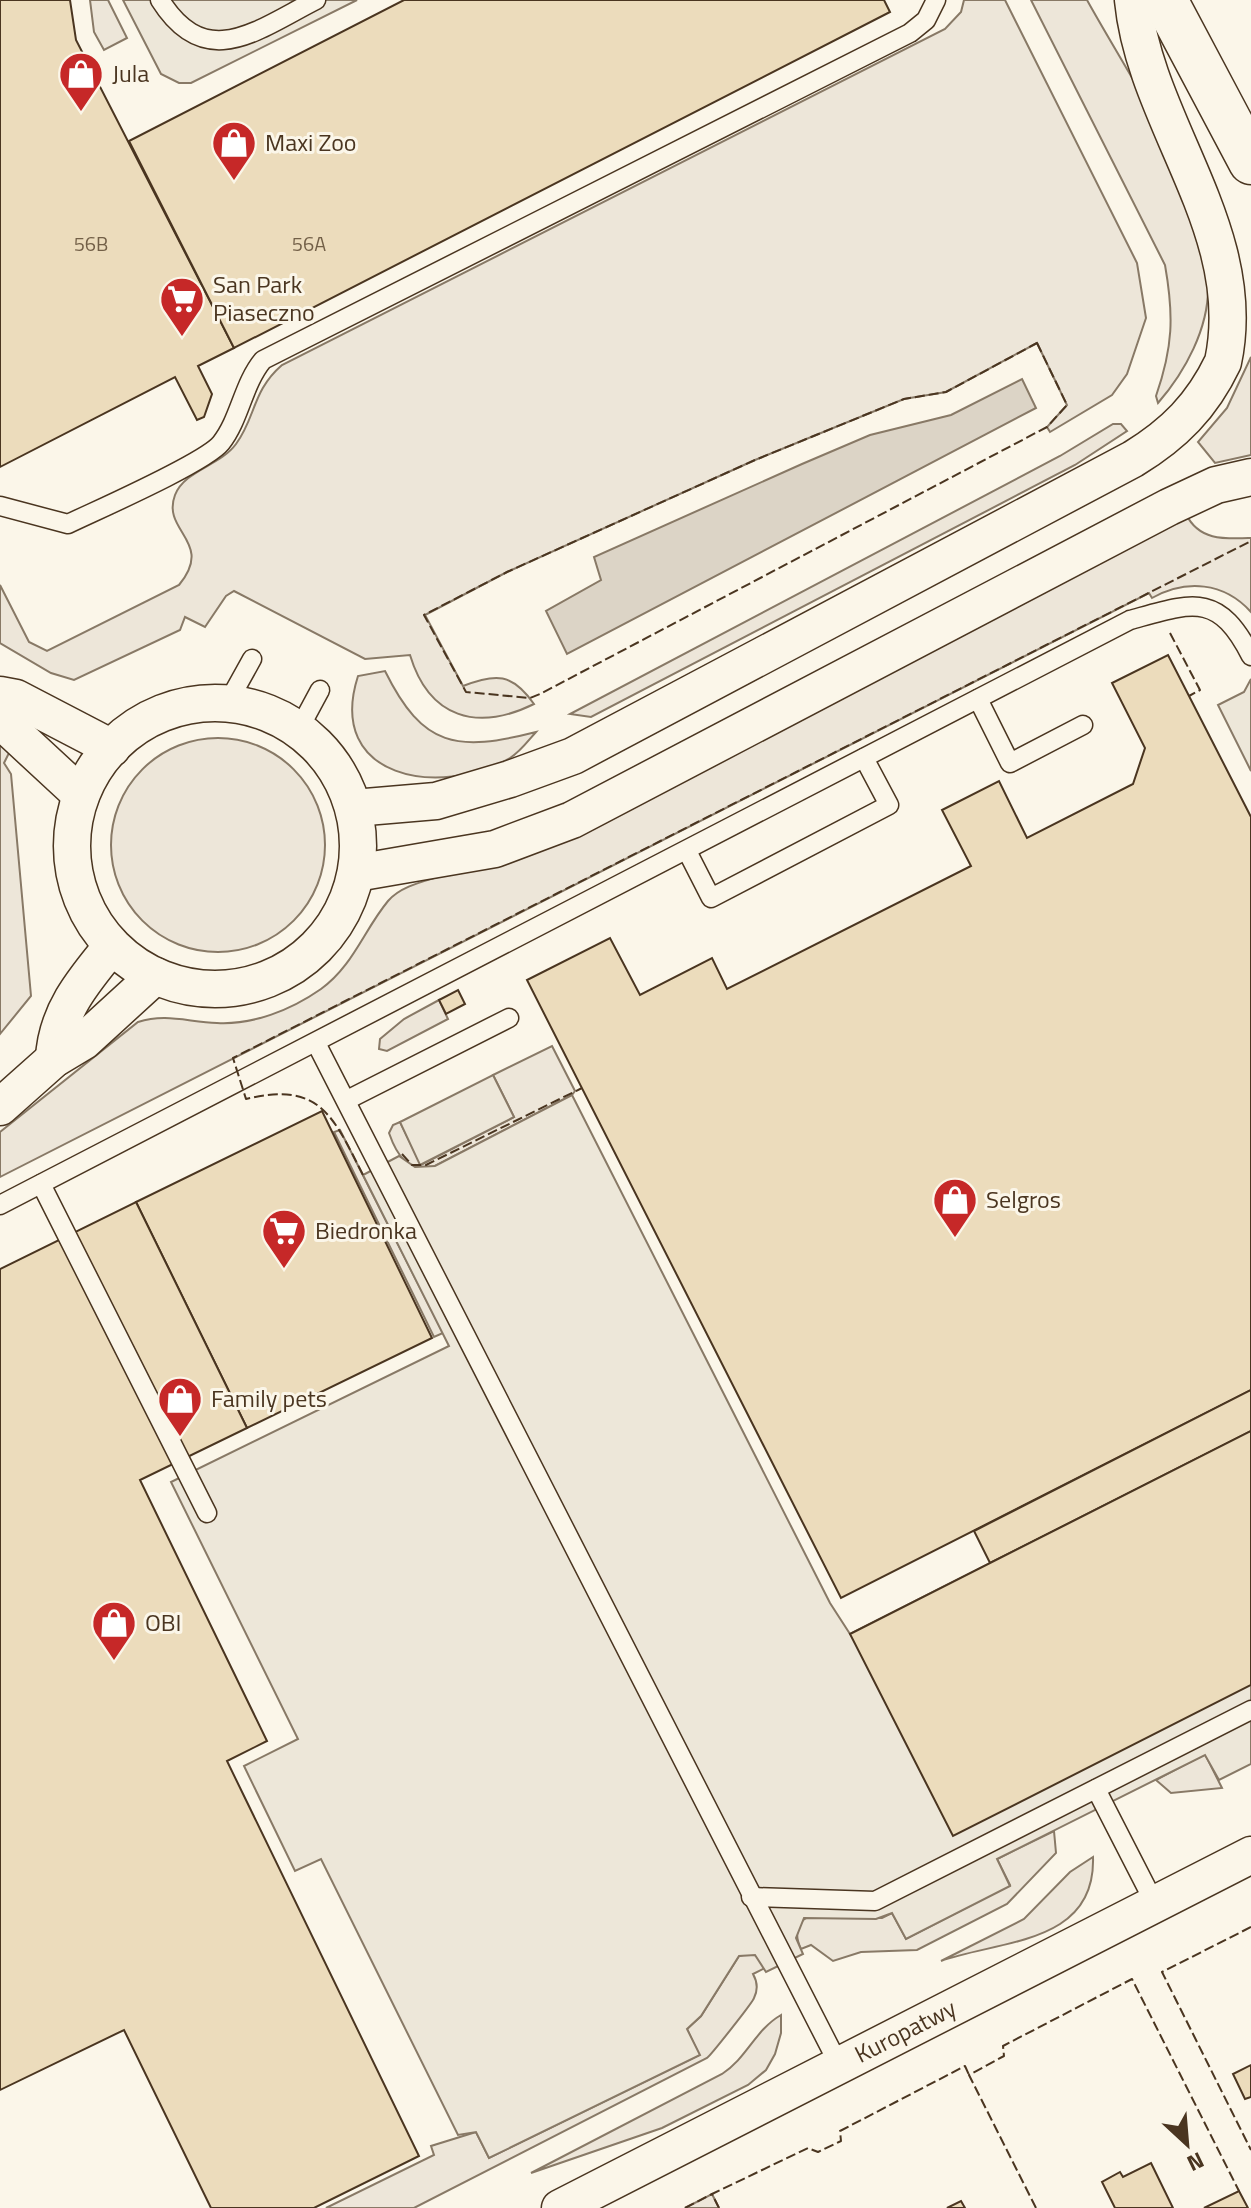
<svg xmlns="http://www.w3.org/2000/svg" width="1251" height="2208" font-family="'Titillium Web',sans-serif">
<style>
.green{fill:#ede6d9;stroke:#887966;stroke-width:2}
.parking{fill:#ede7d9;stroke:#887966;stroke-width:2}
.water{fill:#dcd4c6;stroke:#887966;stroke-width:2}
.building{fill:#ecdcbc;stroke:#4a3520;stroke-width:2}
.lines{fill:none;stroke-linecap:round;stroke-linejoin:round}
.lane-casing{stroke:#4a3520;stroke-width:21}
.street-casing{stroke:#4a3520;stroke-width:39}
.primary-casing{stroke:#4a3520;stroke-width:47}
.lane{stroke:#fbf6e9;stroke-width:18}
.street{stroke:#fbf6e9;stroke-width:36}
.primary{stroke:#fbf6e9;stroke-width:44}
.fence{stroke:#4a3520;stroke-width:2;stroke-dasharray:10 4;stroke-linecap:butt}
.labels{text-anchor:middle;stroke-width:6;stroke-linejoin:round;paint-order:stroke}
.number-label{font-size:20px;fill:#725f47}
.poi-label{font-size:24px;fill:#4a3520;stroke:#fbf6e9;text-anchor:start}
.street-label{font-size:24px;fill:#4a3520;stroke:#fbf6e9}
</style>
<rect width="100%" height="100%" fill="#fbf6e9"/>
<g class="green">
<path d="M 90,0 L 108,0 L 127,38 L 104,50 L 94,32 Z"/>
<path d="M 964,0 L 1005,0 L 1137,263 L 1146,318 L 1127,374 L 1112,395 L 1050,432 L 1047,427 L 1067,405 L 1037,343 L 946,392 L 904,399 L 755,460 L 507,572 L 425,615 L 463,686 C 496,673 512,673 534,704 C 477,732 429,718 410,655 L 365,659 L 234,591 L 226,596 L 205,627 L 185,617 L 180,630 L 74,680 L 51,673 L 0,643 L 0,585 L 29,642 L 47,651 L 179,585 C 215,541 161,532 175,495 C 185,470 220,466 236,444 C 256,417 252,391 282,365 L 945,29 L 961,12 Z"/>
<path d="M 1031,0 L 1087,0 C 1134,85 1207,187 1208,286 C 1209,328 1185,372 1158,403 L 1156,396 C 1173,347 1174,316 1165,265 Z"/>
<path d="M 1251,357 L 1251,455 L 1215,463 L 1198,442 L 1227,408 Z"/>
<path d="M 1113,424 L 1121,424 L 1127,431 L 1075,465 L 591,717 L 570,714 L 1060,456 Z"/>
<path d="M 1186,514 C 1199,541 1225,539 1251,538 L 1251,612 C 1224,582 1186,579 1152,598 L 1149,593 L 0,1177 L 0,1132 L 138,1022 C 166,1013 188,1022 217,1023 C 253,1025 291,1010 321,989 C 353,966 364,930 388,901 C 400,887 421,882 438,877 Z"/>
<path d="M 385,671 C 423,748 457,752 536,732 C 528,741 520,752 510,758 C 440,798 325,779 358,676 Z"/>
<circle cx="218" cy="845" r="107"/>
<path d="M 0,742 L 10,751 L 4,763 L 11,774 L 31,996 L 0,1034 Z"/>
<path d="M 439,1000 L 448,1019 L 387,1051 L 379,1049 L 380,1039 L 404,1019 Z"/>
<path d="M 552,1046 L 575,1091 L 572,1095 L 435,1166 C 408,1173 397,1156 389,1133 L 393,1125 L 400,1122 L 421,1165 L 514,1117 L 493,1075 Z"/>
<path d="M 340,1130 L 443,1333 L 434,1337 L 334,1132 Z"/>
<path d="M 1205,1754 L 1222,1788 L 1171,1793 L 1156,1780 Z"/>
<path d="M 1054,1831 L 1056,1853 L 1007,1904 L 917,1950 L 861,1952 L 833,1961 L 811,1945 L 801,1949 C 794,1935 796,1918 813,1916 L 882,1918 L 892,1913 L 906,1939 L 1010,1885 L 997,1859 Z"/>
<path d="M 1093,1857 C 1096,1945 999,1940 941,1961 L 1024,1919 L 1070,1872 Z"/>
<path d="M 751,1953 L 758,1957 L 765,1968 L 753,1974 C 757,1981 758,1990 754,1998 C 753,2002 711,2055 707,2058 L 414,2208 L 326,2208 L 434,2155 L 431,2146 L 476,2132 L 489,2158 L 699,2055 L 687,2029 L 701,2016 L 739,1956 Z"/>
<path d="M 781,2015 L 781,2033 L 775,2054 L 766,2070 L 748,2085 L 662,2128 L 531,2173 L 722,2074 C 747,2058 755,2030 781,2015 Z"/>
<path d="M 712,2194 L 719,2208 L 685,2208 Z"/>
</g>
<g class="parking">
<path d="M 123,0 L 357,0 L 191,83 L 179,83 L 161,74 Z"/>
<path d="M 1251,679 L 1251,771 L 1218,705 L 1244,692 Z"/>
<path d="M 493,1075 L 514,1117 L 420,1165 L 400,1122 Z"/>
<path d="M 572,1095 L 830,1603 L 850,1634 L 1251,1431 L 1251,1764 L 1219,1780 L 1205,1755 L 997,1859 L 1010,1886 L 906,1939 L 892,1913 L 876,1919 L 804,1918 L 796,1938 L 803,1954 L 766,1972 L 755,1955 L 739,1956 L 701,2016 L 687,2029 L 700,2055 L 489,2158 L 476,2132 L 458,2135 L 321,1859 L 295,1871 L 244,1766 L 298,1739 L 171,1482 L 449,1346 L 363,1175 L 399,1156 L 415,1167 L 435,1166 Z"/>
</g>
<path class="water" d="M 1022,379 L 1036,408 L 567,654 L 546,611 L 601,580 L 594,557 L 802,464 L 870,435 L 951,415 Z"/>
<g class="building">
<path d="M 0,0 L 70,0 L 76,40 L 234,348 L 198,366 L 212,394 L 204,417 L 197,420 L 175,377 L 0,467 Z"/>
<path d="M 404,0 L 884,0 L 890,12 L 234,348 L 129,141 Z"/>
<path d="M 1168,655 L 1251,817 L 1251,1390 L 841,1598 L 527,980 L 610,938 L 640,995 L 712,958 L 727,989 L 971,866 L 942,810 L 999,781 L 1027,838 L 1133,784 L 1145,748 L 1112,683 Z"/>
<path d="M 458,990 L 465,1004 L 446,1014 L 439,1000 Z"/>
<path d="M 322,1111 L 432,1338 L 247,1428 L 136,1202 Z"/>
<path d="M 136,1202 L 247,1428 L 140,1480 L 267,1741 L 227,1761 L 419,2156 L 314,2208 L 211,2208 L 124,2030 L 0,2090 L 0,1269 Z"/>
<path d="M 1251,1390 L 1251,1431 L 990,1563 L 974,1531 Z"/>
<path d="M 1251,1431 L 1251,1685 L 953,1836 L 850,1634 Z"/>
<path d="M 1251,2065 L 1251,2097 L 1245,2099 L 1233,2074 Z"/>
<path d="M 1151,2163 L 1173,2208 L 1115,2208 L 1102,2182 L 1120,2172 L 1123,2177 Z"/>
<path d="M 1239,2191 L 1248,2208 L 1204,2208 Z"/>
<path d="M 961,2201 L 965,2208 L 947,2208 Z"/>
</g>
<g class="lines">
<g class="lane-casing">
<g id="lane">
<path d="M 160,0 C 206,73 257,30 316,0"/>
<path d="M 0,506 L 68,524 C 97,510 205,463 221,443 C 240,419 243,384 263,360 L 910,33 L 926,20 L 936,0"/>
<path d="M 978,699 L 1010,763 L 1083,725"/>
<path d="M 227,704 L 252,659"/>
<path d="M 299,729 L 320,690"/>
<path d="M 687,851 L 711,898 L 889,805 L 864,758"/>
<path d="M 316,1043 L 839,2065"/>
<path d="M 347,1100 L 509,1018"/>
<path d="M 41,1184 L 207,1513"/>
<path d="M 0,1205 L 1130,620 C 1192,603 1218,591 1251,656"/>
<path d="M 1096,1789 L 1155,1904"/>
<path d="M 751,1897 L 875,1901 L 1251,1710"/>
</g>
</g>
<g class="street-casing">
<g id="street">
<path d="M 0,695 L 16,698 L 112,748"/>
<circle cx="215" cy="846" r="143"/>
<path d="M 0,720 L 81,795"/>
<path d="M 354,808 L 436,801 L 510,779 L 573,756 L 1133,459 C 1174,434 1202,406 1223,362 C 1251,231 1145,124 1133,0"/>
<path d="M 356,873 L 495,849 L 572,820 L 1169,507 L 1216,485 L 1251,477"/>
<path d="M 54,1059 C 56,1013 83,981 112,946"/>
<path d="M 0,1107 L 54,1059 L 84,1041 L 155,976"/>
<path id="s1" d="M 560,2208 L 1251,1855"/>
</g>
</g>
<g class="primary-casing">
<path id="primary" d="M 1165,0 L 1251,162"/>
</g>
<use href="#lane" class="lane"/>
<use href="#street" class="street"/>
<use href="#primary" class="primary"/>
<g class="fence">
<path d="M 1037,343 L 1067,405 L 1047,427 L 540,694 L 530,698 L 466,692 L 424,615 L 507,572 L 755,460 L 904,399 L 946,392 Z"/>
<path d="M 1170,633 L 1200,690 L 1189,696"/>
<path d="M 402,1154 L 412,1165 L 426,1165 L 582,1088"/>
<path d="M 363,1175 C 333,1116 320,1081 246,1099 L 233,1058 L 1251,541"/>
<path d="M 1251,1927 L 1162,1972 L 1251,2150"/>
<path d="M 685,2208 L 712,2194"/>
<path d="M 719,2208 L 712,2194 L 808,2148 L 818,2152 L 841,2141 L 840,2131 L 965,2066 L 969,2075"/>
<path d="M 1036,2208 L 969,2075 L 1004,2056 L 1003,2046 L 1132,1979 L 1239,2191"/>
</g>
</g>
<defs>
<g id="shop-pin" transform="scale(2.3)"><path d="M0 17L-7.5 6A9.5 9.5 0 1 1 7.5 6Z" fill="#c62828" stroke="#fbf6e9"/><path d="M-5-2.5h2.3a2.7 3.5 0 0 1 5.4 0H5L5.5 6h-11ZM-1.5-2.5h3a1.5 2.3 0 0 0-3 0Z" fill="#fff"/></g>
<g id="supermarket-pin" transform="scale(2.3)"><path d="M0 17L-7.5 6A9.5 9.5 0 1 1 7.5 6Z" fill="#c62828" stroke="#fbf6e9"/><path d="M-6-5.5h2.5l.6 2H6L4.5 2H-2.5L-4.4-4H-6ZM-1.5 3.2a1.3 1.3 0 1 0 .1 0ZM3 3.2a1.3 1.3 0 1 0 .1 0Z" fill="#fff"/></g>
</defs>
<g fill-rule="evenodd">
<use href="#shop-pin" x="81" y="74"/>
<use href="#shop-pin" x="234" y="143"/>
<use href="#supermarket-pin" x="182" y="299"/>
<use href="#shop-pin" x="955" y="1200"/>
<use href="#supermarket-pin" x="284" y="1231"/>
<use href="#shop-pin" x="180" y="1399"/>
<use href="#shop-pin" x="114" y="1623"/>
</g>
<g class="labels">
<g class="number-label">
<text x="91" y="251">56B</text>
<text x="309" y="251">56A</text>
</g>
<g class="poi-label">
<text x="112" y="82">Jula</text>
<text x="265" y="151">Maxi Zoo</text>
<text x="213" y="293">San Park<tspan x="213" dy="28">Piaseczno</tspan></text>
<text x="986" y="1208">Selgros</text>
<text x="315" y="1239">Biedronka</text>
<text x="211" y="1407">Family pets</text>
<text x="145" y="1631">OBI</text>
</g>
<g class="street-label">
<text dy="8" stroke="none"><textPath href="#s1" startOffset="388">Kuropatwy</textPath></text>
</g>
</g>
<g transform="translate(1187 2144) rotate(154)" stroke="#fbf6e9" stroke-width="6" paint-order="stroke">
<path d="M0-6L14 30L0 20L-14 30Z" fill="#4a3520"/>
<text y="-12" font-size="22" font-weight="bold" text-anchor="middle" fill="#4a3520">N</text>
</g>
</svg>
